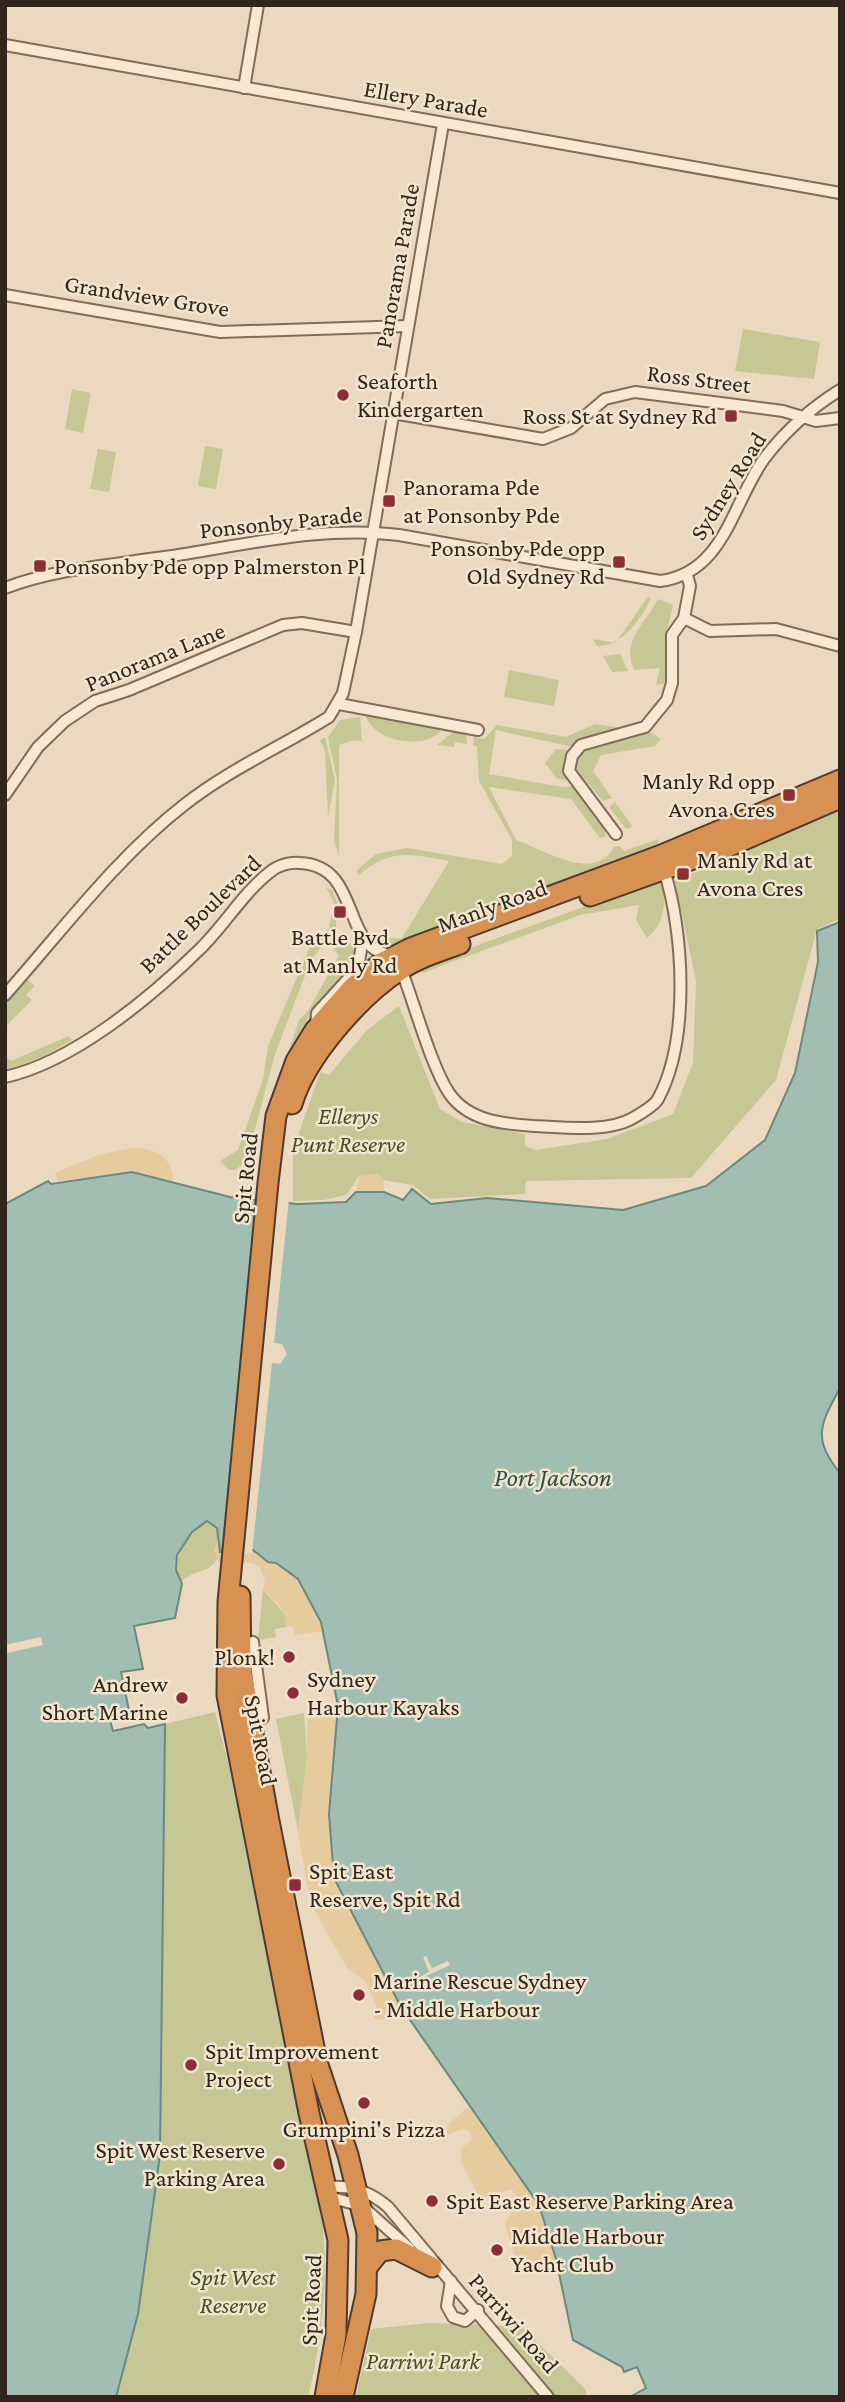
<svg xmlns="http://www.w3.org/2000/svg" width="845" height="2402" font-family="'Crimson Pro',serif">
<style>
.green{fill:#c6c794}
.sand{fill:#e5cb9d}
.water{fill:#a2bdb2;stroke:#6a897f;stroke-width:2}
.pier{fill:#ead9bf}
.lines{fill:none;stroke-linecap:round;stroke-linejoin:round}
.street-casing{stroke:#826b59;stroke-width:14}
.highway-casing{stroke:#4f3a2d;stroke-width:23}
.street{stroke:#f6e8d1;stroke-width:10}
.highway{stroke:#d69153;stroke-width:19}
.poi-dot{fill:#8d2d36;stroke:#f2e5ce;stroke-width:2.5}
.labels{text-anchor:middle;stroke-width:5;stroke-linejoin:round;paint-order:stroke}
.street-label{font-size:24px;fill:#32251c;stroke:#f2e5ce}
.poi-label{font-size:24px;fill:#32251c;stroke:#f2e5ce;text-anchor:start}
.park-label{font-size:24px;font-style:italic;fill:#474d24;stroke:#f2e5ce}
.water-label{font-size:26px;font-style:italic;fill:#2c514b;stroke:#f2e5ce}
</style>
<rect width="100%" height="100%" fill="#ead9bf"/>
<g class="green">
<path d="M 743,329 L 820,342 L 814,379 L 735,371 Z"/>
<path d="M 72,389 L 91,393 L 83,433 L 65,429 Z"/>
<path d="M 205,446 L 223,449 L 216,489 L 198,486 Z"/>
<path d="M 98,449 L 116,452 L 109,492 L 90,489 Z"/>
<path d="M 648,597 L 651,598 C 642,618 622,647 597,646 L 593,639 L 615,643 Z"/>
<path d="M 658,599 L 673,605 L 666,636 L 666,683 L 656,685 L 660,668 L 634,670 C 621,639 645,625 658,599 Z"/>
<path d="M 620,654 L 628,671 L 612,672 L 603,656 Z"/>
<path d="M 509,670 L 559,680 L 554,706 L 504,697 Z"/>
<path d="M 371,714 L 440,726 L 440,732 C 421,751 374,740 366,717 Z"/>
<path d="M 360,717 L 362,741 L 354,740 L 339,745 L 339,856 L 334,841 L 337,780 L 328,737 L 340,720 Z"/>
<path d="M 595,724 L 623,728 L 573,747 L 496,730 L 489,774 L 562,787 L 576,786 L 604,826 L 606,837 L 600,838 L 571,799 L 489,787 L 516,840 C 546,851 595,883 614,847 L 620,846 L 624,851 L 659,839 L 657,846 L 459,918 L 393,948 L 382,945 L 377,939 L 402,938 L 449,861 C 410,854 391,848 359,875 L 356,871 L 376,854 L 407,848 L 502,864 L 512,856 L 512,840 L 479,781 L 477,747 L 473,745 L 474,737 L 484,739 L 497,725 L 566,737 Z"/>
<path d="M 453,732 L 466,735 L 467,744 L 455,742 L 454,747 L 437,745 Z"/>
<path d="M 650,732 L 661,739 L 655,746 L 601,755 L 593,771 L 612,798 L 603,801 L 577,771 L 577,757 L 584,749 Z"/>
<path d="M 325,737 L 335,780 L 328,817 L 325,751 L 320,741 Z"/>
<path d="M 556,749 L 569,750 L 565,767 L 568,780 L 557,779 L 545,763 Z"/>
<path d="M 615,802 L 631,824 L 632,827 L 626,829 L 609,807 Z"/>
<path d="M 840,809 L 840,919 L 817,929 L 776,1080 L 691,1178 L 526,1181 L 525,1194 L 430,1199 L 413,1185 L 383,1180 L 378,1174 L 360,1175 L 346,1195 L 324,1200 L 293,1201 L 293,1151 L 320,1072 L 329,1075 L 367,1030 L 399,1006 L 440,1109 L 462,1122 L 525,1134 L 525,1146 L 536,1150 L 607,1139 L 673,1114 L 693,1063 L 696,981 L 675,881 Z"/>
<path d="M 661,879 C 667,899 665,924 647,938 L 636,920 L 639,905 L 580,915 L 422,973 L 420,966 Z"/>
<path d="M 326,887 L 332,890 L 337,902 L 336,929 L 311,960 L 275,1054 L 247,1159 L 236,1170 L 229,1170 L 220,1161 L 238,1150 L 263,1079 L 268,1046 L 311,944 L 329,928 L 334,903 Z"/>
<path d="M 345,942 L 351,943 L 356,951 L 354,968 L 308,1018 L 274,1096 L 299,1020 L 308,1011 L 339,955 L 333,949 Z"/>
<path d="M 27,979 L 35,986 L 26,995 L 32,1000 L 5,1027 L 5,1003 Z"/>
<path d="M 69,1036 L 72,1040 L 44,1056 L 5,1071 L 5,1056 L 11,1061 Z"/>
<path d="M 207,1521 L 217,1528 C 219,1540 216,1548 217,1559 C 209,1574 191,1569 180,1584 C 172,1557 182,1534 207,1521 Z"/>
<path d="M 263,1590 L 287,1616 L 286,1627 L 275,1629 L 276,1637 L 258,1640 Z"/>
<path d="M 215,1712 L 229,1767 L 323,2227 C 328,2284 322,2341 308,2397 L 116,2397 L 138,2314 L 160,2155 L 163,1732 L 165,1724 Z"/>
<path d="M 304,1713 L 307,1756 L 298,1831 L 276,1719 Z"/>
<path d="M 429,2323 L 521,2326 L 586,2390 L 586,2397 L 356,2397 L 371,2329 Z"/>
</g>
<g class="sand">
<path d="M 131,1148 C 157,1148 174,1157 173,1185 L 132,1172 L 58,1181 L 55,1173 L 99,1155 Z"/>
<path d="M 378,1174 L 383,1180 L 384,1192 L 356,1192 L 360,1175 Z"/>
<path d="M 217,1544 L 220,1552 L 253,1550 L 298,1579 L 325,1631 L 295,1635 L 292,1626 L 286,1627 C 287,1609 276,1602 263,1590 L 265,1581 L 260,1568 L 253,1563 L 218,1563 L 214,1549 Z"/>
<path d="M 338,1706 L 329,1814 L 334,1878 L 401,2007 L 394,2016 L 377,2020 L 372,2015 L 377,2007 L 366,1982 L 347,1968 L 310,1902 L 298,1831 L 307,1756 L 307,1719 Z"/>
<path d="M 470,2106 L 539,2205 L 556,2259 L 535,2270 L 517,2264 L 505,2224 L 519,2200 L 512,2189 L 480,2198 L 462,2164 L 460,2149 L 471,2141 L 471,2132 L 462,2129 L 447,2135 L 447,2125 Z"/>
</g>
<path class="water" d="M 840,922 L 840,1388 C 820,1425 812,1438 840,1473 L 840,2397 L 630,2397 L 646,2388 L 637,2367 L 624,2372 L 622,2367 L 573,2340 L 556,2259 L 539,2205 L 401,2007 L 334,1878 L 329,1814 L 338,1706 L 321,1622 L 298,1579 L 276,1563 L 268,1562 L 253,1550 L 220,1552 L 217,1528 L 207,1521 L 192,1532 L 177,1555 L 176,1570 L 182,1584 L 175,1618 L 134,1626 L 143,1669 L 121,1672 L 130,1715 L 110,1720 L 113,1731 L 144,1724 L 148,1728 L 165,1724 L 160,2155 L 138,2314 L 116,2397 L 5,2397 L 5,1204 L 48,1181 L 51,1184 L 132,1172 L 234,1198 L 298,1204 L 346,1202 L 356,1192 L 384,1192 L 403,1200 L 412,1189 L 431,1204 L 487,1198 L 623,1210 L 706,1186 L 765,1140 L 795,1073 L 818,962 L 817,931 Z"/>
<g class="pier">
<path d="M 256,1196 L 289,1199 L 274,1343 L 282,1344 L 287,1354 L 280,1364 L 272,1363 L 252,1554 L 223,1554 Z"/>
<path d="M 41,1637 L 43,1645 L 7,1653 L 5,1645 Z"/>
<path d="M 426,1956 L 432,1968 L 448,1961 L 450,1965 L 390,1993 L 429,1972 L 423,1957 Z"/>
</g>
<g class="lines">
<g class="street-casing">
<g id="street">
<path d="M 5,45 L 840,193"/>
<path d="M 244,88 L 258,5"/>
<path d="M 5,295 L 220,332 L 408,326"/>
<path d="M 393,413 L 543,439 L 571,428 L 605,399 L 635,392 L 783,411 L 816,421 L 840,418"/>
<path d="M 5,588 C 55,569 111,565 164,557 C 241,546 321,525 399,535 L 660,581 C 724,573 732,504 764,459 C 785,431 811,408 840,390"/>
<path d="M 684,618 L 710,631 L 776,629 L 840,646"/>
<path d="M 339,704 L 478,730"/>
<path d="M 5,795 L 38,747 L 65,721 L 95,701 L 129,690 L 283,625 L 302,623 L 356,632"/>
<path d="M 616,834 L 569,771 L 572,756 L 581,745 L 645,727 L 667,700 L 672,683 L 672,635 L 684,618 L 690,586 L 687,575"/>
<path d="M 401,969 C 414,1002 431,1066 449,1093 C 468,1121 503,1124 534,1126 C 561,1127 608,1133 633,1118 C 640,1114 654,1106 658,1099 C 690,1040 684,932 664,870"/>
<path d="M 5,995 C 62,931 116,858 184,805 C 228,770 281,747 329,717 L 343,693 L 356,632 L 443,124"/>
<path d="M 316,1027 L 317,1013 L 358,968 L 363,938"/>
<path d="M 5,1077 C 73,1062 150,998 199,950 C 224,926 243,893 270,872 C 278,865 290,862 300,863 C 364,866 339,953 394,955"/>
<path d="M 253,1642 L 263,1718"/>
<path d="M 327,2187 C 351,2185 370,2191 388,2207 L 548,2397"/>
<path d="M 329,2197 L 362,2206 L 410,2249"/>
<path d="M 451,2281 L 447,2306 L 453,2317 L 465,2321 L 478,2310"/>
</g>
</g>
<g class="highway-casing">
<g id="highway">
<path d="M 590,896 L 732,845 L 840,798"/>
<path d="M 292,1104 C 306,1057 359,997 400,970 C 418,958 440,951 460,944"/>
<path d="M 240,1596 L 241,1668 L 269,1821 L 317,2062 L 348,2155 L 367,2233 L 366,2294 L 343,2397"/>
<path d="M 368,2266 L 380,2251 L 396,2249 L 432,2267"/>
<path d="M 325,2397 L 336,2335 L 338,2240 L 309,2113 L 227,1695 L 228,1602 L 268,1183 L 276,1116 L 296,1061 L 315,1030 L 352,988 L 381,963 L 411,948 L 659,856 L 840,780"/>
</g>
</g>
<use href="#street" class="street"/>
<use href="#highway" class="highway"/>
</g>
<g class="poi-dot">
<circle cx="343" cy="395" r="7"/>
<rect x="724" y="409" width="14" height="14" rx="3.5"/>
<rect x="382" y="494" width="14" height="14" rx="3.5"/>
<rect x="612" y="555" width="14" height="14" rx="3.5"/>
<rect x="33" y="559" width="14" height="14" rx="3.5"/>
<rect x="782" y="788" width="14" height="14" rx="3.5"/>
<rect x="676" y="867" width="14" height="14" rx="3.5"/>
<rect x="333" y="905" width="14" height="14" rx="3.5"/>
<circle cx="289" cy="1657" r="7"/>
<circle cx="293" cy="1693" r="7"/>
<circle cx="182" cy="1698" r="7"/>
<rect x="288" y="1878" width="14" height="14" rx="3.5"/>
<circle cx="359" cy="1995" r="7"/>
<circle cx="191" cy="2065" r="7"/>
<circle cx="364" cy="2103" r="7"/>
<circle cx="279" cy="2164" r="7"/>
<circle cx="432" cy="2201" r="7"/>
<circle cx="497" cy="2250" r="7"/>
</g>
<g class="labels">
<g class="street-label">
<text transform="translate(426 99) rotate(10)" y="8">Ellery Parade</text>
<text transform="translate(397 266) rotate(-80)" y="8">Panorama Parade</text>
<text transform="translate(147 296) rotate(9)" y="8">Grandview Grove</text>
<text transform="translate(699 379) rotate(7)" y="8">Ross Street</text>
<text transform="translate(728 486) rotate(-58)" y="8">Sydney Road</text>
<text transform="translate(281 522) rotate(-6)" y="8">Ponsonby Parade</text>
<text transform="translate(155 657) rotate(-22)" y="8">Panorama Lane</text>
<text transform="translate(492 906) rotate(-20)" y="8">Manly Road</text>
<text transform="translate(200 914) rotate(-44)" y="8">Battle Boulevard</text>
<text transform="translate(245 1178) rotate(-84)" y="8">Spit Road</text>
<text transform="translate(261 1740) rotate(79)" y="8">Spit Road</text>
<text transform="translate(311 2300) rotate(-87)" y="8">Spit Road</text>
<text transform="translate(514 2323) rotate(49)" y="8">Parriwi Road</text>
</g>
<g class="poi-label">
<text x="357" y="389">Seaforth<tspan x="357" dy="28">Kindergarten</tspan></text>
<text x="717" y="424" text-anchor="end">Ross St at Sydney Rd</text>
<text x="403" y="495">Panorama Pde<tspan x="403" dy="28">at Ponsonby Pde</tspan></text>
<text x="605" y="556" text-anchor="end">Ponsonby Pde opp<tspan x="605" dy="28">Old Sydney Rd</tspan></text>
<text x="54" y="574">Ponsonby Pde opp Palmerston Pl</text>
<text x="775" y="789" text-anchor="end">Manly Rd opp<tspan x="775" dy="28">Avona Cres</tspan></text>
<text x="697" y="868">Manly Rd at<tspan x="697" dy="28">Avona Cres</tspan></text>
<text x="340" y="945" text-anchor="middle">Battle Bvd<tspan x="340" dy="28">at Manly Rd</tspan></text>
<text x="275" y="1665" text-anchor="end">Plonk!</text>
<text x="307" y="1687">Sydney<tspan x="307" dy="28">Harbour Kayaks</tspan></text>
<text x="168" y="1692" text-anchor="end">Andrew<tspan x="168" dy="28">Short Marine</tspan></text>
<text x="309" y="1879">Spit East<tspan x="309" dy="28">Reserve, Spit Rd</tspan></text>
<text x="373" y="1989">Marine Rescue Sydney<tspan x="373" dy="28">- Middle Harbour</tspan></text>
<text x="205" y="2059">Spit Improvement<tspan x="205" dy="28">Project</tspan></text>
<text x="364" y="2137" text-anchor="middle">Grumpini's Pizza</text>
<text x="265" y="2158" text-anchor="end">Spit West Reserve<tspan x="265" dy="28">Parking Area</tspan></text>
<text x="446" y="2209">Spit East Reserve Parking Area</text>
<text x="511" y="2244">Middle Harbour<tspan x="511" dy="28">Yacht Club</tspan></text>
</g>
<g class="park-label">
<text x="348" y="1124">Ellerys<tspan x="348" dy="28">Punt Reserve</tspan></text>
<text x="233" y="2285">Spit West<tspan x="233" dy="28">Reserve</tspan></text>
<text x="423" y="2369">Parriwi Park</text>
</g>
<g class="water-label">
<text x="553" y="1486">Port Jackson</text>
</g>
</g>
<rect width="845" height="2402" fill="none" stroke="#32251c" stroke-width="14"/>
</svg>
